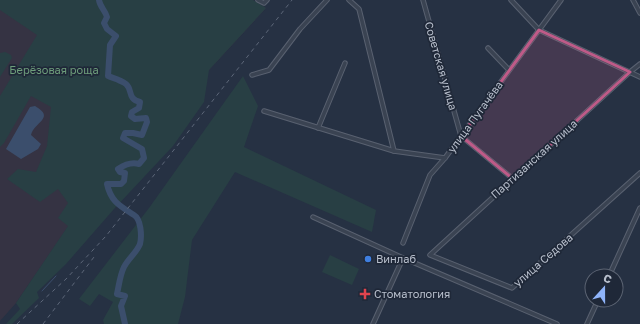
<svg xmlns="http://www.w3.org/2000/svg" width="640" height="324" font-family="'Golos Text',sans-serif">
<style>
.medical{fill:#353343}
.green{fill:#283f44}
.water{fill:#3b4e6c}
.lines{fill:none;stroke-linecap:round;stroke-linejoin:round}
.stream{stroke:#3b4e6c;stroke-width:1}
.river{stroke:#3b4e6c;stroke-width:6}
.street-casing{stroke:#596170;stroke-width:5.5}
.street{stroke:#3a4352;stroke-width:3.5}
.rail{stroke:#5d6779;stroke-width:1;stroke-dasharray:4 4;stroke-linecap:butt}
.marked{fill:#be5b88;fill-opacity:0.2;stroke:#be5b88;stroke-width:3;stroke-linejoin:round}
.shop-dot{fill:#3f7fe0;stroke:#1f2838;stroke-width:1.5}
.health-dot{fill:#e0444e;stroke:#1f2838;stroke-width:1.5}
.labels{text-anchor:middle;stroke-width:3.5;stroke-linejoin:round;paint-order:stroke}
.street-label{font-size:11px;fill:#b8bfcc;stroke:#1f2838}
.park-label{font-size:11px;fill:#6e9d7b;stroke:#1f2838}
.poi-label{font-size:11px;fill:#b8bfcc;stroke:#1f2838;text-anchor:start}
</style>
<rect width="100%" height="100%" fill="#263143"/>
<path class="medical" d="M 0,0 L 253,0 L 266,8 L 209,70 L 74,218 L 16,303 L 0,321 Z"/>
<g class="green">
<path d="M 0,0 L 253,0 L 266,8 L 209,70 L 204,102 L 173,146 L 114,209 L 66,264 L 37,292 L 39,298 L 12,324 L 6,324 L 20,309 L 16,303 L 68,226 L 58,218 L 68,203 L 58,189 L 40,202 L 7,179 L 18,169 L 36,172 L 47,146 L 51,107 L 31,96 L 4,143 L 0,147 L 0,96 L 37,35 L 0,10 Z"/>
<path d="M 5,52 L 11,55 L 12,58 L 0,77 L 0,53 Z"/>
<path d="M 243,76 L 258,106 L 244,147 L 376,210 L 372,232 L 235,172 L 192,240 L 185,297 L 178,324 L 104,324 L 103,320 L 113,302 L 99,294 L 90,306 L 79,299 L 149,208 Z"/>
<path d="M 330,255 L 359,269 L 352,285 L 322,272 Z"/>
</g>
<path class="water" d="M 35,106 C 56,118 34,122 31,135 L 41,144 L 38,149 L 21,159 L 6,149 L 30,107 Z"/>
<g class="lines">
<path class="stream" d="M 42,291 L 56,276"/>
<path class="river" d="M 99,0 C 100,7 105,10 107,17 L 104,23 L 107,29 L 116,36 L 110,45 L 108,76 C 113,78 121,80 126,84 C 133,90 127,99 140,102 L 139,108 L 132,112 L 131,116 L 135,119 L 146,118 L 147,122 L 142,135 L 133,133 L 125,133 L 123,138 L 142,149 L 144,158 L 139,164 C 132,162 124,165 118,169 L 120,172 L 125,173 L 124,181 L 121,184 L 107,184 C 111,202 120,206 134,215 C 141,219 142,236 140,244 C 137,252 128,259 124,267 C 120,275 119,285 117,294 L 125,296 L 121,306 L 125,324"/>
<g class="street-casing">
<g id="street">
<path d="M 258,0 L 264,3 L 267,0"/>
<path d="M 349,0 L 359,9 L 394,151"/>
<path d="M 423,0 L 461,136 L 513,179"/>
<path d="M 511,0 L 539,30 L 640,77"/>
<path d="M 633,0 L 640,13"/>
<path d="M 488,48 L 509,70"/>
<path d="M 640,64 L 630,72 L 430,255 L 512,288 L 640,173"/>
<path d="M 252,75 L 269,70 L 300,29 L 327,0"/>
<path d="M 264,111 L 394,151 L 445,158"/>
<path d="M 318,128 L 345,63"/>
<path d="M 313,217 L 403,258 L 557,324"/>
<path d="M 403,243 L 430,175 L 445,158 L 561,0"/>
<path d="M 609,276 L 640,208"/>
<path d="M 373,324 L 403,258"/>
<path d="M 587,324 L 598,300"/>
</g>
</g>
<use href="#street" class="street"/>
<g class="rail">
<path d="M 17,324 L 66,279 L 106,236 L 292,0"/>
<path d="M 43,324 L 94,257"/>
</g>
</g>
<path class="marked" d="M 539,30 L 630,72 L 513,179 L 461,136 Z"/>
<circle class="shop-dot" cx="368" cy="259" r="4"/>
<path class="health-dot" d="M363 288h4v4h4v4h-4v4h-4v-4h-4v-4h4z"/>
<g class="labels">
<g class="street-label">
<text transform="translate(441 66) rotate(74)" y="4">Советская улица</text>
<text transform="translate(475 117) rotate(-54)" y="4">улица Пугачёва</text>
<text transform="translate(534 159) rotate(-42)" y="4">Партизанская улица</text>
<text transform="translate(543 260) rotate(-41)" y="4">улица Седова</text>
</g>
<g class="park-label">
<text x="54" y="74">Берёзовая роща</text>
</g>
<g class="poi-label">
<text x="376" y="263">Винлаб</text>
<text x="374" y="298">Стоматология</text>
</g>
</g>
<g transform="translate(604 288) rotate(21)"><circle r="19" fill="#1f2838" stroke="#5c6473"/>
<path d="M0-3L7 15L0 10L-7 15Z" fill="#8fb4fa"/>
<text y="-6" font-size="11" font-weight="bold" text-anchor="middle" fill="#b8bfcc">С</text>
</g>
</svg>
